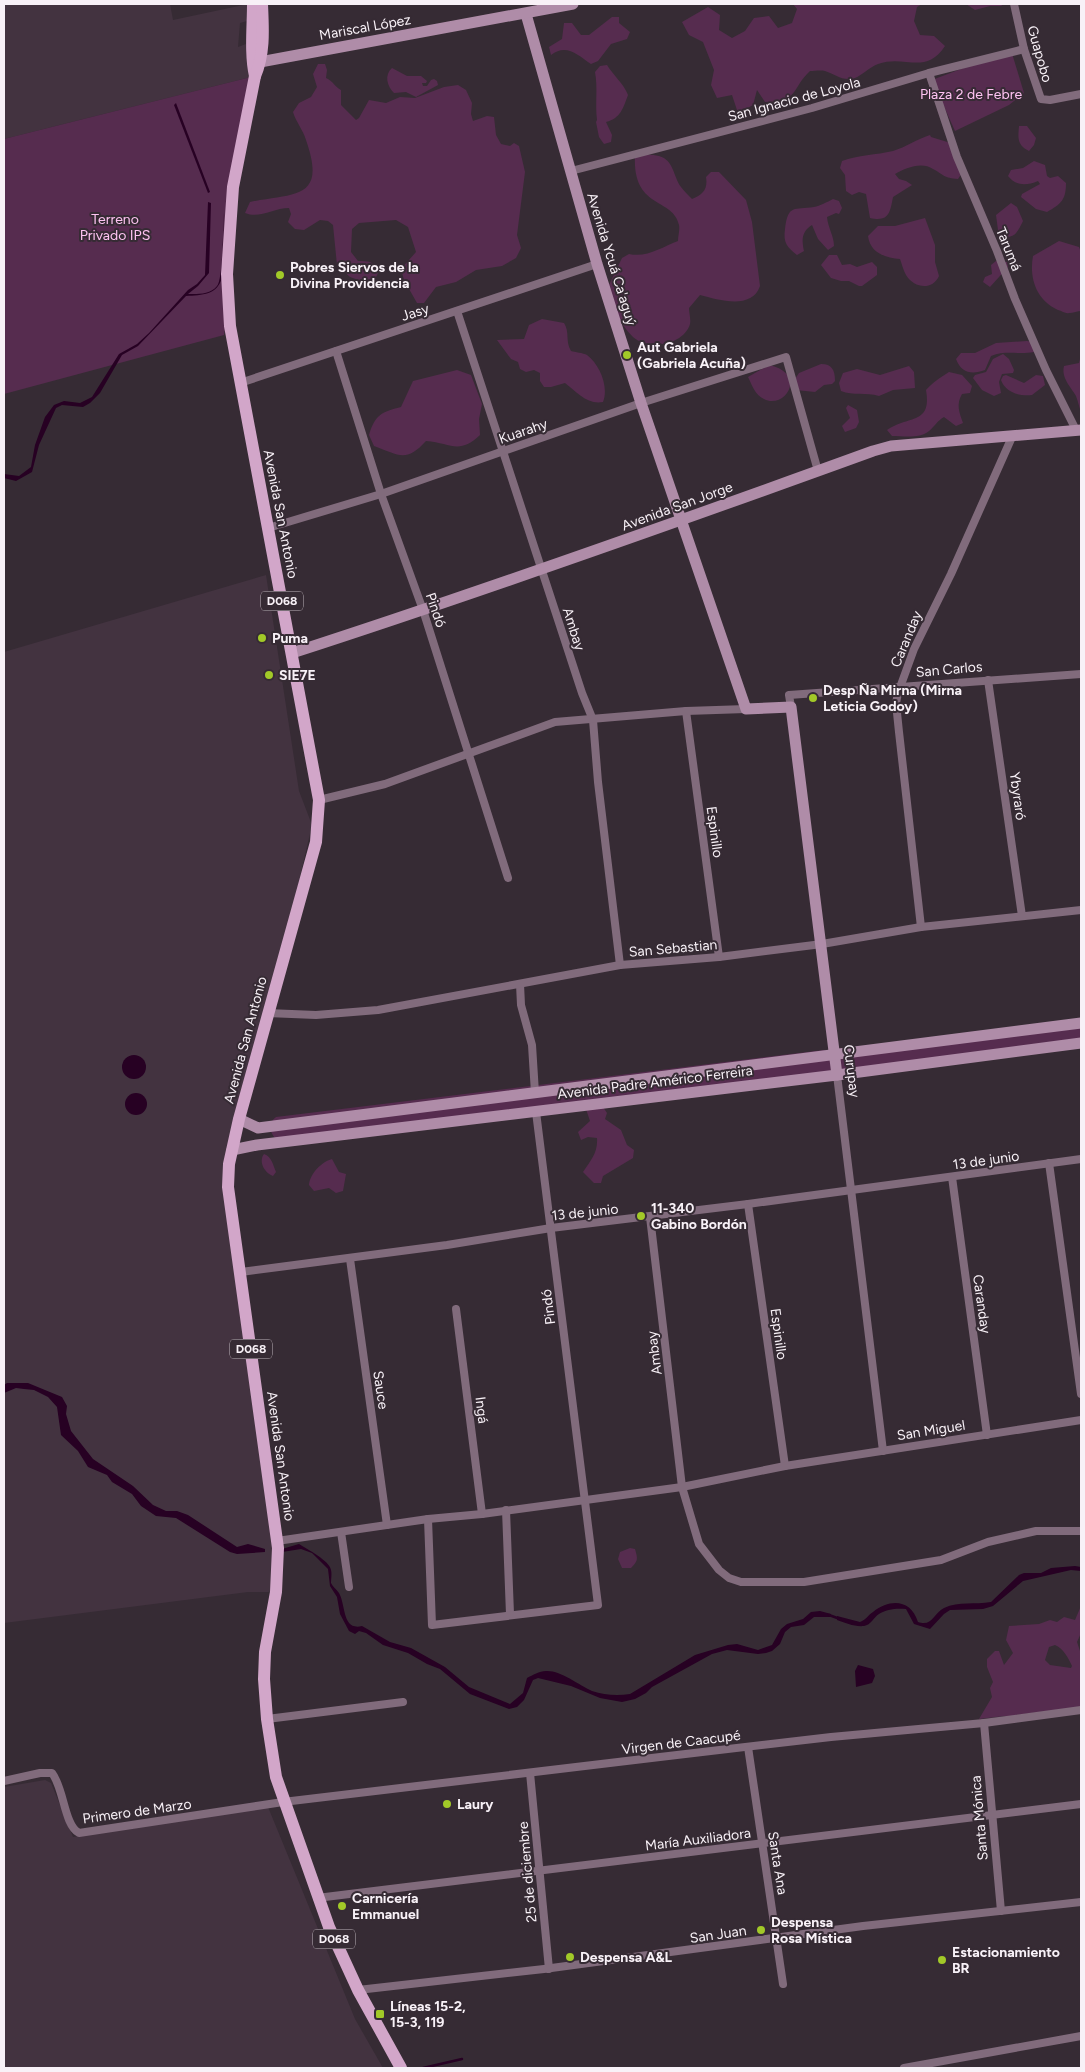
<svg xmlns="http://www.w3.org/2000/svg" width="1085" height="2072" font-family="Figtree,sans-serif">
<style>
.built{fill:#433340}
.green{fill:#562c4f;fill-rule:evenodd}
.water{fill:#270123}
.lines{fill:none;stroke-linecap:round;stroke-linejoin:round}
.stream{stroke:#270123;stroke-width:2.5}
.street{stroke:#816b7c;stroke-width:8}
.secondary{stroke:#af8ca8;stroke-width:11}
.primary{stroke:#d2a6c9;stroke-width:12}
.poi-dot{fill:#a2c928;stroke:#362b34;stroke-width:2}
.labels{text-anchor:middle;stroke-width:4;stroke-linejoin:round;paint-order:stroke}
.shield{fill:#362b34;stroke:#beb6bc;stroke-width:1}
.shield-label{font-size:12px;font-weight:bold;fill:#f8f1f7}
.street-label{font-size:14px;fill:#f8f1f7;stroke:#362b34}
.park-label{font-size:14px;fill:#fec3f2;stroke:#362b34}
.poi-label{font-size:14px;font-weight:bold;fill:#f8f1f7;stroke:#362b34;text-anchor:start}
</style>
<rect width="100%" height="100%" fill="#362b34"/>
<g class="built">
<path d="M 4,4 L 170,4 L 173,20 L 248,4 L 247,21 L 240,23 L 238,47 L 246,44 L 255,76 L 4,139 Z"/>
<path d="M 266,575 L 299,791 L 312,825 L 278,972 L 225,1167 L 273,1535 L 276,1592 L 248,1592 L 4,1623 L 4,652 Z"/>
<path d="M 45,1780 L 51,1783 L 73,1837 L 268,1807 L 355,2019 L 383,2068 L 4,2068 L 4,1787 Z"/>
</g>
<g class="green">
<path d="M 793,4 L 922,4 L 917,7 L 914,21 L 920,35 L 934,36 L 945,46 C 925,76 905,54 878,64 C 869,67 860,78 851,79 C 840,80 835,74 825,71 C 821,70 814,71 810,71 C 790,90 800,101 765,102 L 757,90 L 753,105 L 740,112 L 737,110 L 732,95 L 717,98 L 711,85 L 714,70 L 703,42 L 689,35 L 682,22 L 708,7 L 720,15 L 719,30 L 732,38 L 745,31 L 754,18 L 769,16 L 778,28 L 792,23 L 797,9 Z"/>
<path d="M 966,4 L 1004,4 L 1001,6 L 990,6 L 975,10 Z"/>
<path d="M 612,17 L 619,17 L 619,23 L 630,32 L 627,39 L 611,44 L 598,61 L 591,64 C 578,55 566,43 551,55 L 549,47 L 562,39 L 564,23 L 572,23 L 581,35 L 589,35 Z"/>
<path d="M 1011,50 L 1024,93 L 1009,105 L 955,131 L 932,80 Z"/>
<path d="M 318,64 L 325,64 L 327,70 L 326,78 C 333,81 335,87 341,90 L 341,105 L 356,120 L 359,118 L 369,100 L 386,103 L 400,97 L 415,98 L 444,87 L 458,85 L 466,90 L 472,103 L 471,114 L 473,121 L 487,116 L 494,117 L 496,135 L 501,144 L 510,146 L 514,143 L 519,146 L 525,172 L 517,235 L 521,248 L 516,258 L 502,266 L 476,270 L 456,282 L 436,287 L 424,303 L 417,303 L 404,280 L 401,269 L 416,252 L 408,227 L 396,220 L 359,223 L 352,229 L 351,252 L 358,261 C 368,261 374,261 379,271 L 376,277 L 369,284 L 350,277 L 337,265 L 333,225 L 328,221 L 320,220 L 304,230 L 295,229 L 288,222 L 291,214 L 289,208 C 273,208 260,219 245,213 L 250,202 C 295,193 327,200 306,140 C 303,130 296,122 293,112 L 299,103 L 311,97 L 317,87 L 313,74 Z"/>
<path d="M 607,65 C 613,75 624,84 628,95 C 623,108 621,118 606,122 L 612,135 L 611,142 L 604,144 L 599,137 L 596,122 L 597,120 C 595,103 598,88 595,72 L 600,66 Z"/>
<path d="M 392,68 L 407,76 L 421,76 L 427,81 L 426,83 L 422,83 L 423,86 L 427,86 L 431,80 L 434,79 L 437,81 L 438,85 L 416,97 L 406,92 L 394,93 C 387,86 384,75 392,68 Z"/>
<path d="M 255,76 L 230,185 L 226,323 L 224,335 L 4,394 L 4,139 Z"/>
<path d="M 1019,126 L 1027,126 L 1036,138 L 1034,145 L 1029,151 C 1017,145 1018,138 1019,126 Z"/>
<path d="M 930,135 L 931,137 L 954,144 L 962,173 L 958,179 C 944,178 944,175 933,169 C 922,161 905,168 895,174 L 899,179 L 906,181 L 912,185 L 893,197 C 890,213 889,222 870,218 L 866,194 L 859,192 L 852,195 L 846,191 L 845,175 L 840,168 L 842,161 C 858,155 876,155 893,151 C 906,147 917,139 930,135 Z"/>
<path d="M 635,155 C 643,155 652,154 659,156 C 674,160 673,176 681,187 C 684,191 688,195 692,199 C 703,195 708,189 706,177 L 711,172 L 719,172 L 746,200 L 752,222 L 760,286 C 752,310 719,300 700,295 L 689,308 C 689,313 691,319 690,324 C 684,345 648,351 633,337 C 618,323 614,305 609,285 L 622,258 L 629,254 C 647,258 662,247 678,241 C 678,236 680,230 679,225 C 673,197 632,210 635,155 Z"/>
<path d="M 1034,161 L 1045,165 L 1047,176 L 1050,178 L 1058,176 L 1066,183 C 1066,200 1061,204 1047,212 L 1036,209 L 1021,197 L 1022,194 L 1040,184 L 1038,181 C 1026,186 1016,186 1008,176 L 1011,170 L 1023,168 Z"/>
<path d="M 833,199 L 839,201 L 842,208 L 839,214 L 836,213 L 827,217 C 828,228 834,236 834,246 L 828,250 L 818,239 L 812,225 C 801,232 802,240 804,251 L 797,255 C 787,247 783,243 785,229 C 788,204 794,210 814,207 C 820,206 827,202 833,199 Z"/>
<path d="M 1011,203 L 1017,207 L 1023,221 C 1018,231 1015,239 1003,236 L 998,230 L 996,215 Z"/>
<path d="M 925,218 L 935,245 L 935,262 L 939,276 C 932,291 914,288 906,275 C 903,270 902,264 900,259 C 886,258 870,253 868,236 L 878,226 L 895,226 Z"/>
<path d="M 1059,241 L 1079,247 L 1081,252 L 1081,311 C 1078,311 1073,313 1069,313 C 1066,314 1062,311 1058,310 C 1036,300 1029,278 1033,256 Z"/>
<path d="M 829,255 L 837,255 L 842,265 L 850,264 L 857,267 L 872,262 L 877,267 L 877,275 L 862,286 L 859,286 L 849,281 L 841,281 L 831,278 L 821,265 Z"/>
<path d="M 996,261 L 1007,262 L 1008,267 L 990,287 L 983,282 L 985,277 L 992,274 L 991,265 Z"/>
<path d="M 542,319 L 564,323 C 570,332 565,341 571,351 C 575,352 583,353 587,355 C 600,365 609,387 603,402 C 587,405 577,392 565,383 L 551,387 L 544,387 L 540,381 L 540,373 L 534,370 L 526,372 L 520,369 L 518,362 L 511,359 L 497,340 L 524,339 L 529,325 Z"/>
<path d="M 1027,341 L 1034,342 L 1034,352 C 1019,355 1006,350 991,356 L 985,370 C 972,375 961,373 956,359 L 961,353 L 975,353 L 996,343 Z"/>
<path d="M 1003,354 L 1009,359 L 1014,370 L 1013,373 L 1002,374 L 999,382 L 1001,393 L 994,396 L 982,390 L 973,378 L 975,375 L 986,372 L 993,359 Z"/>
<path d="M 1081,355 L 1081,412 C 1079,407 1078,401 1076,396 C 1071,387 1061,378 1064,366 L 1079,363 Z"/>
<path d="M 821,364 C 832,364 835,370 835,381 L 832,384 L 824,385 L 815,392 L 796,390 L 795,379 L 799,373 Z"/>
<path d="M 769,365 C 809,374 784,410 764,399 C 755,395 752,385 748,377 Z"/>
<path d="M 909,366 L 914,372 L 915,388 L 893,390 L 879,396 C 866,392 853,396 841,391 L 839,383 L 843,373 L 857,369 L 880,375 Z"/>
<path d="M 457,370 L 471,375 L 482,404 L 479,419 L 480,435 C 459,455 451,443 426,441 C 406,463 399,455 374,446 L 369,435 C 375,415 381,412 401,407 L 413,381 Z"/>
<path d="M 949,372 L 962,375 L 972,386 L 970,393 L 962,394 C 956,404 959,412 963,423 L 956,426 L 944,417 C 937,421 935,426 929,431 C 920,439 903,436 892,436 L 887,430 C 909,415 932,425 926,390 C 932,383 941,377 949,372 Z"/>
<path d="M 1006,375 L 1024,383 L 1036,375 L 1043,376 L 1045,385 L 1032,395 C 1019,396 1006,393 1001,380 L 1003,376 Z"/>
<path d="M 848,405 L 857,410 L 859,422 L 856,428 L 845,432 L 842,426 L 850,418 L 846,408 Z"/>
<path d="M 1081,1019 L 1081,1040 L 842,1070 L 836,1050 Z"/>
<path d="M 824,1050 L 830,1054 L 831,1070 L 829,1072 L 603,1107 L 607,1113 L 605,1119 L 621,1130 L 627,1145 L 634,1150 L 633,1158 L 603,1176 L 601,1183 L 594,1183 L 583,1172 C 591,1160 598,1153 597,1138 L 588,1137 L 581,1140 L 578,1132 L 590,1121 L 585,1106 L 276,1139 C 269,1132 268,1123 276,1117 Z"/>
<path d="M 264,1154 C 272,1157 273,1165 276,1172 L 273,1176 C 265,1173 258,1162 264,1154 Z"/>
<path d="M 332,1159 L 339,1172 L 346,1174 L 343,1191 L 336,1193 L 329,1188 L 314,1191 L 309,1185 C 310,1174 321,1162 332,1159 Z"/>
<path d="M 630,1548 L 635,1549 C 638,1559 638,1561 631,1568 L 622,1568 L 618,1559 L 620,1552 Z"/>
<path d="M 1081,1606 L 1081,1633 L 1077,1642 L 1081,1654 L 1081,1707 L 1016,1715 L 1011,1719 L 1005,1716 L 979,1719 L 992,1697 L 990,1688 L 993,1682 L 987,1667 L 987,1659 L 995,1651 L 999,1651 L 1004,1665 L 1013,1653 L 1006,1640 L 1009,1626 L 1039,1624 L 1050,1620 L 1057,1622 L 1064,1617 L 1075,1620 ZM 1055,1645 C 1063,1648 1069,1659 1072,1666 L 1071,1668 L 1050,1665 L 1045,1660 L 1049,1647 Z"/>
</g>
<g class="water">
<path d="M 176,103 L 210,192 L 208,193 L 174,105 Z"/>
<path d="M 208,202 L 211,203 L 209,273 L 198,286 L 188,294 C 197,294 210,295 217,286 C 223,280 223,226 224,213 L 222,277 C 218,295 202,295 186,296 L 138,346 L 122,355 L 100,393 L 90,403 L 83,407 L 62,405 L 56,408 L 39,445 L 32,472 L 16,481 L 4,478 L 4,474 L 19,476 L 31,467 L 35,445 L 45,417 L 54,405 L 64,401 L 80,403 L 92,397 L 119,354 L 137,344 L 149,333 L 188,290 L 197,284 L 205,275 Z"/>
<circle cx="134" cy="1067" r="12"/>
<circle cx="136" cy="1104" r="11"/>
<path d="M 7,1383 L 28,1383 L 62,1397 L 67,1406 L 66,1414 L 71,1431 L 93,1459 L 133,1486 L 153,1505 L 166,1511 L 177,1511 L 188,1515 L 237,1547 L 248,1544 L 265,1549 L 265,1552 L 237,1554 L 230,1552 L 176,1518 L 156,1516 L 141,1506 L 132,1494 L 112,1482 L 107,1475 L 88,1467 L 78,1451 L 61,1435 L 57,1407 L 48,1397 L 34,1390 L 24,1389 L 16,1388 L 4,1393 L 4,1385 Z"/>
<path d="M 299,1544 C 307,1549 330,1561 331,1570 C 332,1574 331,1579 331,1583 C 333,1587 336,1589 339,1593 C 346,1605 342,1631 362,1626 L 390,1642 L 411,1648 L 445,1667 L 469,1687 L 510,1704 L 523,1693 L 527,1678 C 533,1675 539,1671 546,1671 C 560,1670 579,1685 592,1691 C 604,1695 617,1696 630,1694 L 695,1655 L 728,1645 L 737,1644 L 758,1650 L 772,1645 L 781,1629 L 787,1624 L 803,1619 L 811,1612 L 820,1611 L 831,1614 L 830,1617 L 814,1617 L 804,1625 L 791,1627 L 785,1632 L 780,1644 L 772,1651 L 766,1653 L 758,1654 L 727,1650 L 712,1654 L 652,1687 L 646,1693 L 635,1699 L 622,1702 L 600,1698 L 571,1686 L 538,1678 L 533,1680 L 524,1700 L 517,1707 L 509,1709 L 470,1694 L 440,1669 L 427,1664 L 408,1653 L 383,1645 L 366,1633 L 359,1631 L 355,1634 L 349,1631 L 340,1614 L 337,1597 L 330,1586 L 328,1569 L 312,1553 L 301,1549 L 282,1552 L 282,1549 Z"/>
<path d="M 1075,1566 L 1081,1567 L 1081,1571 L 1071,1570 L 1023,1581 L 993,1606 L 983,1609 L 950,1610 L 944,1614 L 930,1629 L 914,1624 L 906,1609 C 897,1608 886,1609 879,1614 C 874,1617 871,1625 864,1626 C 855,1627 845,1623 837,1620 L 837,1616 L 860,1622 C 866,1620 868,1615 873,1612 C 891,1598 911,1600 918,1622 C 932,1627 933,1614 944,1608 C 959,1601 975,1605 991,1602 L 1019,1575 L 1024,1573 L 1041,1573 L 1051,1568 Z"/>
<path d="M 858,1665 L 873,1669 L 875,1676 L 872,1683 L 856,1687 L 855,1671 Z"/>
</g>
<g class="lines">
<g class="stream">
<path d="M 829,1615 L 840,1619"/>
<path d="M 423,2068 L 462,2059"/>
</g>
<g class="street">
<path d="M 1014,4 L 1024,49 L 1041,99 L 1050,100 L 1081,94"/>
<path d="M 929,73 L 957,157 L 997,251 L 1015,299 L 1046,370 L 1076,430"/>
<path d="M 571,171 L 812,108 L 929,73 L 1024,49"/>
<path d="M 457,311 L 582,693 L 593,720 L 598,782 L 620,965"/>
<path d="M 336,351 L 381,494 L 423,610 L 508,878"/>
<path d="M 240,383 L 597,264"/>
<path d="M 268,528 L 381,494 L 641,403 L 786,357 L 818,471"/>
<path d="M 988,680 L 1022,916"/>
<path d="M 791,707 L 789,695 L 1081,674"/>
<path d="M 686,711 L 719,957"/>
<path d="M 319,800 L 385,784 L 555,722 L 686,711 L 746,709"/>
<path d="M 921,927 L 899,732 L 896,703 L 898,693 L 914,649 L 951,574 L 1012,437"/>
<path d="M 520,984 L 521,1005 L 532,1045 L 535,1093"/>
<path d="M 267,1013 L 316,1015 L 378,1010 L 620,965 L 719,957 L 822,944 L 921,927 L 1081,910"/>
<path d="M 837,1075 L 883,1451"/>
<path d="M 1049,1163 L 1081,1394"/>
<path d="M 952,1177 L 987,1435"/>
<path d="M 748,1204 L 785,1466"/>
<path d="M 650,1217 L 682,1487 L 699,1544 L 719,1570 L 729,1578 L 741,1582 L 804,1582 L 941,1560 L 988,1542 L 1036,1531 L 1081,1531"/>
<path d="M 350,1259 L 387,1525"/>
<path d="M 241,1272 L 447,1245 L 551,1228 L 748,1204 L 1081,1159"/>
<path d="M 456,1309 L 482,1514"/>
<path d="M 506,1510 L 510,1614"/>
<path d="M 428,1519 L 432,1625 L 598,1605 L 536,1112"/>
<path d="M 341,1532 L 349,1587"/>
<path d="M 277,1541 L 428,1519 L 482,1514 L 682,1487 L 785,1466 L 1081,1420"/>
<path d="M 267,1719 L 403,1702"/>
<path d="M 984,1723 L 1001,1911"/>
<path d="M 748,1747 L 783,1984"/>
<path d="M 530,1773 L 549,1969"/>
<path d="M 4,1781 L 40,1773 L 52,1773 C 64,1788 64,1825 79,1833 L 283,1802 L 660,1757 L 831,1737 L 984,1723 L 1081,1710"/>
<path d="M 317,1898 L 1081,1804"/>
<path d="M 358,1990 L 544,1969 L 863,1926 L 1081,1902"/>
<path d="M 904,2068 L 1081,2036"/>
</g>
<g class="secondary">
<path d="M 526,14 L 597,264 L 641,403 L 746,709 L 791,707 L 837,1075"/>
<path d="M 253,62 L 260,62 L 573,4"/>
<path d="M 292,653 C 487,590 680,521 873,451 L 891,446 L 1081,430"/>
<path d="M 239,1119 L 258,1128 L 1081,1023"/>
<path d="M 232,1150 L 257,1145 L 837,1075 L 1081,1043"/>
</g>
<g class="primary">
<path d="M 253,4 C 253,26 250,54 255,76 L 233,187 L 227,274 L 230,326 L 319,800 L 316,842 L 239,1119 L 229,1164 L 228,1187 L 278,1548 L 276,1592 L 265,1652 L 264,1679 L 267,1719 L 276,1777 L 329,1927 L 358,1990 L 401,2068"/>
<path d="M 255,76 C 265,53 263,28 262,4"/>
</g>
</g>
<g class="poi-dot">
<circle cx="280" cy="275" r="5"/>
<circle cx="627" cy="355" r="5"/>
<circle cx="262" cy="638" r="5"/>
<circle cx="269" cy="675" r="5"/>
<circle cx="813" cy="698" r="5"/>
<circle cx="641" cy="1216" r="5"/>
<circle cx="447" cy="1804" r="5"/>
<circle cx="342" cy="1906" r="5"/>
<circle cx="761" cy="1930" r="5"/>
<circle cx="570" cy="1957" r="5"/>
<circle cx="942" cy="1960" r="5"/>
<rect x="375" y="2009" width="10" height="10" rx="2.5"/>
</g>
<g class="labels">
<g class="shield">
<rect x="261" y="591.5" width="42" height="19" rx="4"/>
<rect x="230" y="1339.5" width="42" height="19" rx="4"/>
<rect x="313" y="1929.5" width="42" height="19" rx="4"/>
</g>
<g class="shield-label">
<text x="282" y="605">D068</text>
<text x="251" y="1353">D068</text>
<text x="334" y="1943">D068</text>
</g>
<g class="street-label">
<text transform="translate(365 27) rotate(-10)" y="5">Mariscal López</text>
<text transform="translate(1040 54) rotate(74)" y="5">Guapobo</text>
<text transform="translate(794 99) rotate(-15)" y="5">San Ignacio de Loyola</text>
<text transform="translate(1009 249) rotate(68)" y="5">Tarumá</text>
<text transform="translate(612 259) rotate(73)" y="5">Avenida Ycuá Ca'aguý</text>
<text transform="translate(415 312) rotate(-18)" y="5">Jasy</text>
<text transform="translate(523 431) rotate(-19)" y="5">Kuarahy</text>
<text transform="translate(677 506) rotate(-20)" y="5">Avenida San Jorge</text>
<text transform="translate(281 514) rotate(79)" y="5">Avenida San Antonio</text>
<text transform="translate(436 610) rotate(71)" y="5">Pindó</text>
<text transform="translate(574 629) rotate(72)" y="5">Ambay</text>
<text transform="translate(906 639) rotate(-67)" y="5">Caranday</text>
<text transform="translate(949 669) rotate(-5)" y="5">San Carlos</text>
<text transform="translate(1018 796) rotate(82)" y="5">Ybyraró</text>
<text transform="translate(715 832) rotate(82)" y="5">Espinillo</text>
<text transform="translate(673 948) rotate(-5)" y="5">San Sebastian</text>
<text transform="translate(245 1040) rotate(-75)" y="5">Avenida San Antonio</text>
<text transform="translate(852 1071) rotate(83)" y="5">Curupay</text>
<text transform="translate(655 1082) rotate(-7)" y="5">Avenida Padre Américo Ferreira</text>
<text transform="translate(986 1160) rotate(-8)" y="5">13 de junio</text>
<text transform="translate(585 1212) rotate(-6)" y="5">13 de junio</text>
<text transform="translate(982 1304) rotate(82)" y="5">Caranday</text>
<text transform="translate(548 1307) rotate(-97)" y="5">Pindó</text>
<text transform="translate(779 1334) rotate(82)" y="5">Espinillo</text>
<text transform="translate(654 1353) rotate(-97)" y="5">Ambay</text>
<text transform="translate(381 1390) rotate(82)" y="5">Sauce</text>
<text transform="translate(482 1410) rotate(83)" y="5">Ingá</text>
<text transform="translate(931 1430) rotate(-9)" y="5">San Miguel</text>
<text transform="translate(281 1456) rotate(82)" y="5">Avenida San Antonio</text>
<text transform="translate(681 1742) rotate(-7)" y="5">Virgen de Caacupé</text>
<text transform="translate(137 1811) rotate(-8)" y="5">Primero de Marzo</text>
<text transform="translate(979 1818) rotate(-95)" y="5">Santa Mónica</text>
<text transform="translate(698 1839) rotate(-7)" y="5">María Auxiliadora</text>
<text transform="translate(778 1863) rotate(81)" y="5">Santa Ana</text>
<text transform="translate(527 1872) rotate(-95)" y="5">25 de diciembre</text>
<text transform="translate(718 1934) rotate(-8)" y="5">San Juan</text>
</g>
<g class="park-label">
<text x="971" y="99">Plaza 2 de Febre</text>
<text x="115" y="224">Terreno<tspan x="115" dy="16">Privado IPS</tspan></text>
</g>
<g class="poi-label">
<text x="290" y="272">Pobres Siervos de la<tspan x="290" dy="16">Divina Providencia</tspan></text>
<text x="637" y="352">Aut Gabriela<tspan x="637" dy="16">(Gabriela Acuña)</tspan></text>
<text x="272" y="643">Puma</text>
<text x="279" y="680">SIE7E</text>
<text x="823" y="695">Desp Ña Mirna (Mirna<tspan x="823" dy="16">Leticia Godoy)</tspan></text>
<text x="651" y="1213">11-340<tspan x="651" dy="16">Gabino Bordón</tspan></text>
<text x="457" y="1809">Laury</text>
<text x="352" y="1903">Carnicería<tspan x="352" dy="16">Emmanuel</tspan></text>
<text x="771" y="1927">Despensa<tspan x="771" dy="16">Rosa Mística</tspan></text>
<text x="952" y="1957">Estacionamiento<tspan x="952" dy="16">BR</tspan></text>
<text x="580" y="1962">Despensa A&amp;L</text>
<text x="390" y="2011">Líneas 15-2,<tspan x="390" dy="16">15-3, 119</tspan></text>
</g>
</g>
<rect width="1085" height="2072" fill="none" stroke="#f8f1f7" stroke-width="10"/>
</svg>
